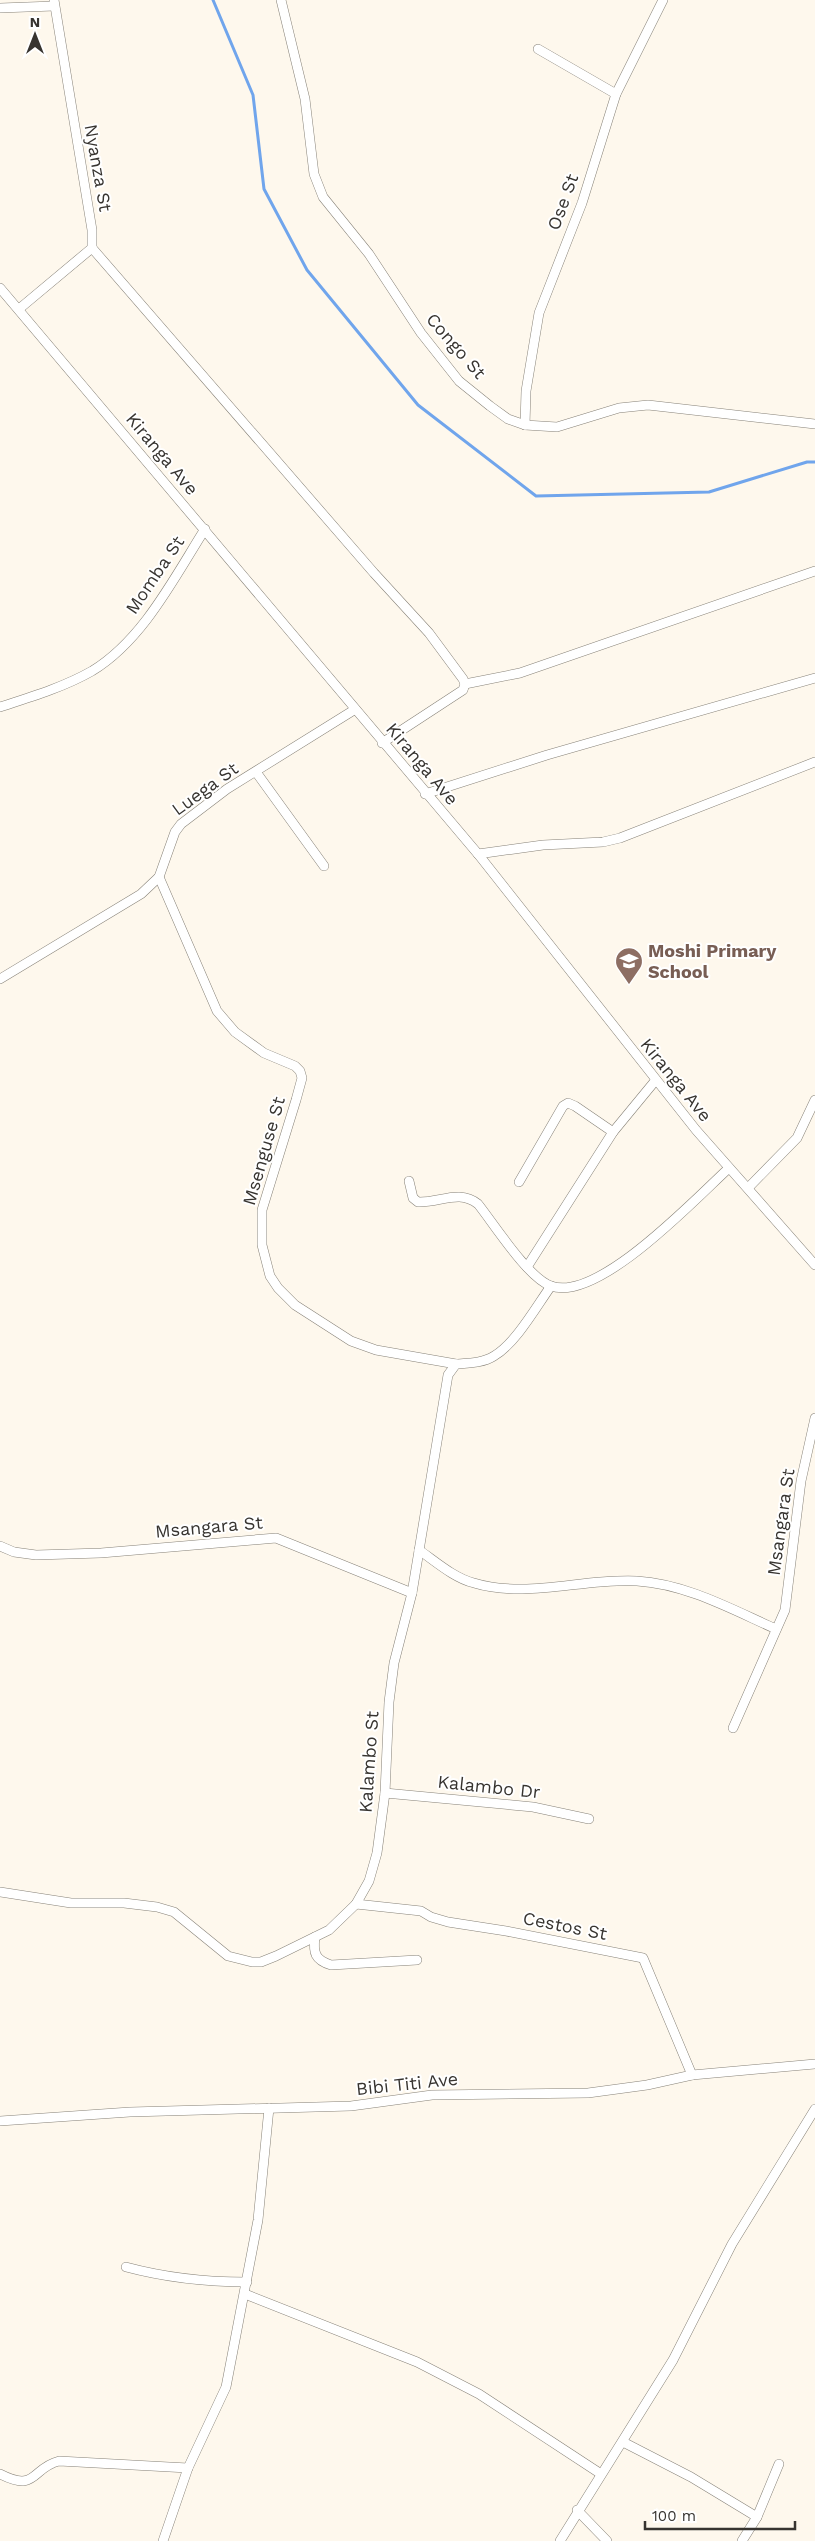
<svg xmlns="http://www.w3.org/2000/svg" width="815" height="2541" font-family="'Work Sans',sans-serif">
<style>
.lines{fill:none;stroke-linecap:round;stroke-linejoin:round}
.stream{stroke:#70a5ec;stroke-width:3}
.minor-casing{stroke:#878278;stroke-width:10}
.minor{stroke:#fff;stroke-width:9}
.labels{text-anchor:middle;stroke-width:4;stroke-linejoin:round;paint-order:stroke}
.street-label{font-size:18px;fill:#373430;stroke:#fff}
.education-label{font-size:18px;font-weight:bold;fill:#785e54;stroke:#fff;text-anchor:start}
</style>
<rect width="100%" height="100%" fill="#fef8ed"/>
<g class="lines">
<path class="stream" d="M 213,0 L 253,95 L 264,189 L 307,270 L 418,405 L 536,496 L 709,492 L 807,462 L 815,462"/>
<g class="minor-casing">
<g id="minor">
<path d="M 281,0 L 305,99 L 314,174 L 323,197 L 369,254 L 421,333 L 459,381 L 490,406 L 508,419 L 525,425 L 557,427 L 619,408 L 648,405 L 815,424"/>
<path d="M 0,8 L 54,6"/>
<path d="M 538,49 L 616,94"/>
<path d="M 92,248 L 374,573 L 429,633 L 463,679 L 465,684 L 463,690 L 382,743"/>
<path d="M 0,288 L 478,854 L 696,1130 L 815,1265"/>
<path d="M 19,309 L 92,248 L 92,230 L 54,0"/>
<path d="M 525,425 L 526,391 L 539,313 L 582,203 L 616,94 L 663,0"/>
<path d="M 465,684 L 520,673 L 815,571"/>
<path d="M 0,707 C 31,697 64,687 92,671 C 143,640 174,578 205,529"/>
<path d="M 256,772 L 324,866"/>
<path d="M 425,794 L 547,755 L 815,678"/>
<path d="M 478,854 L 543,845 L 603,842 L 620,838 L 815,762"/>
<path d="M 159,877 L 217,1011 L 235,1032 L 264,1053 L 295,1066 L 300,1071 L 302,1078 L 296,1100 L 262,1210 L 262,1245 L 270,1276 L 278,1288 L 295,1305 L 351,1341 L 376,1350 L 456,1364"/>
<path d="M 0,979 L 141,894 L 159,877 L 175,832 L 181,824 L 227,789 L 354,710"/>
<path d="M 409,1181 L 413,1198 L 418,1202 C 440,1203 459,1189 478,1204 C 494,1224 528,1278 551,1286 C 598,1303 696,1198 729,1168"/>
<path d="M 519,1182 L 563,1106 L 568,1103 L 575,1106 L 613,1132"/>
<path d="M 748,1188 L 797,1138 L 815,1100"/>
<path d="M 527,1267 L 613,1132 L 655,1081"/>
<path d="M 0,1546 L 14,1552 L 36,1555 L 101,1553 L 276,1538 L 412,1593"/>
<path d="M 419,1550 C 435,1561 454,1578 474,1583 C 526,1599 583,1578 637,1581 C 686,1584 731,1609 776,1629"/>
<path d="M 733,1728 L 785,1610 L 801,1481 L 815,1418"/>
<path d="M 385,1793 L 533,1807 L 589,1819"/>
<path d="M 0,1892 L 71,1903 L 124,1903 L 157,1907 L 174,1912 L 228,1956 L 252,1962 L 261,1962 L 276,1956 L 329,1930 L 356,1904 L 369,1881 L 377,1853 L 385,1793 L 389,1702 L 394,1663 L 412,1593 L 448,1375 L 456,1364 C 469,1363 483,1363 494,1356 C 516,1343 536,1307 551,1286"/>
<path d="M 356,1904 L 421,1911 L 431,1917 L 448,1922 L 506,1931 L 643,1958 L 692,2075"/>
<path d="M 315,1937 C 313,1953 315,1960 331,1965 L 417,1960"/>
<path d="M 0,2121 L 130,2112 L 351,2106 L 432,2095 L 588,2093 L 647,2085 L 692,2075 L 815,2064"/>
<path d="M 126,2267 C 167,2278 205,2282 247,2282"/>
<path d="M 245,2294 L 417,2362 L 479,2394 L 601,2474"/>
<path d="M 623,2442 L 691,2477 L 757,2517"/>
<path d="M 0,2474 C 37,2493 31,2468 59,2461 L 188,2468"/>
<path d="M 577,2510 L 607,2541"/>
<path d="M 163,2541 L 188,2468 L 226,2387 L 258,2220 L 269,2108"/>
<path d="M 560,2541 L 673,2360 L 732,2244 L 815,2109"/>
<path d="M 742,2541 L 757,2517 L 779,2464"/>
</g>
</g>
<use href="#minor" class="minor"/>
</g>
<defs>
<g id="school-pin" transform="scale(1.4375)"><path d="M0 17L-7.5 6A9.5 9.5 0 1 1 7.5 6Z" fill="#8d6e63" stroke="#fff"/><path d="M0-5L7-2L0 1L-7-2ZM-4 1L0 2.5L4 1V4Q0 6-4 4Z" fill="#fff"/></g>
</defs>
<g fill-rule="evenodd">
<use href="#school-pin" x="629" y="961"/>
</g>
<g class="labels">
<g class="street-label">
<text transform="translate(98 168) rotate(80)" y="6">Nyanza St</text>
<text transform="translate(563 202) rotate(-70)" y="6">Ose St</text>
<text transform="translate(456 346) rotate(49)" y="6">Congo St</text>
<text transform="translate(162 454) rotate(50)" y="6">Kiranga Ave</text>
<text transform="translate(155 575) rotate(-56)" y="6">Momba St</text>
<text transform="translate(422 764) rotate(50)" y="6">Kiranga Ave</text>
<text transform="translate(205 789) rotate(-36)" y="6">Luega St</text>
<text transform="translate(676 1080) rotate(51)" y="6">Kiranga Ave</text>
<text transform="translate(264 1151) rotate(-74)" y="6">Msenguse St</text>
<text transform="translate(781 1522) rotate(-82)" y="6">Msangara St</text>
<text transform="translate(209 1527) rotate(-5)" y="6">Msangara St</text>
<text transform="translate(369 1762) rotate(-86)" y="6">Kalambo St</text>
<text transform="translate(489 1787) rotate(6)" y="6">Kalambo Dr</text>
<text transform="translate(565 1926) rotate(11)" y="6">Cestos St</text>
<text transform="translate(407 2084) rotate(-6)" y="6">Bibi Titi Ave</text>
</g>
<g class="education-label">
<text x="648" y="957">Moshi Primary<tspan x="648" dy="21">School</tspan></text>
</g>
</g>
<g transform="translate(35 35)" stroke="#ffffff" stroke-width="4" paint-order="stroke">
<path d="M0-4L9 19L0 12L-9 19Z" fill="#373430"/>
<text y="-8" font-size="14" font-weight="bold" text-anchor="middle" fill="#373430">N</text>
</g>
<path d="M645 2521v8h150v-8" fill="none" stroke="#373430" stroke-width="2.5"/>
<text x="652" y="2521" font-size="15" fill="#373430" stroke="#ffffff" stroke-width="4" paint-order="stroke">100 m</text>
</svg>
